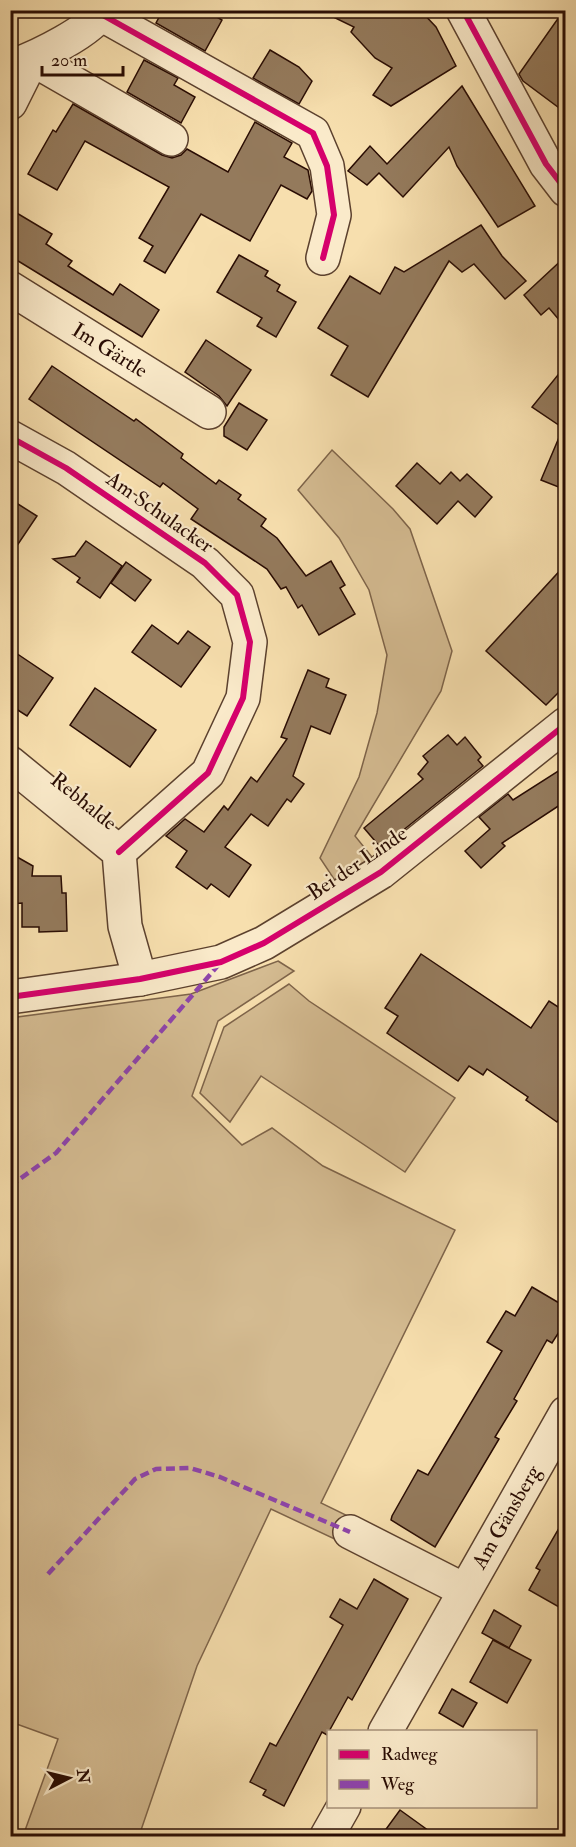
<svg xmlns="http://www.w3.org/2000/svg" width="576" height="1847" font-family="'IM FELL Double Pica',serif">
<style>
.green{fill:#d4bb91;stroke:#7e644a;stroke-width:1.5}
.building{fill:#947a5c;stroke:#290c03;stroke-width:1.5}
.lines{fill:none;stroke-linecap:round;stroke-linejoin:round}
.minor-casing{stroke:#5c412e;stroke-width:36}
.minor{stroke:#faeaca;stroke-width:33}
.quiet{stroke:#8e44ad;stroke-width:4.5;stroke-dasharray:9 4.5;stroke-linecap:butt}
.cycleway-casing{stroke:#faeaca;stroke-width:10}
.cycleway{stroke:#d6006c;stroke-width:6}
.labels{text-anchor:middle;stroke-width:4.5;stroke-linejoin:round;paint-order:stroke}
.street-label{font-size:21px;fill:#290c03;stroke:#faeaca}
</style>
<rect width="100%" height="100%" fill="#f7dfae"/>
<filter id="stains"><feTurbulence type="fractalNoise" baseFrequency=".00333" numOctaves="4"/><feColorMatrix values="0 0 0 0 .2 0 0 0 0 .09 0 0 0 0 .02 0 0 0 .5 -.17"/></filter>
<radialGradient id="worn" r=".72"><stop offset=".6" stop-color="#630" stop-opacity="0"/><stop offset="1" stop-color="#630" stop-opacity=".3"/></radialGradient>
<g class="green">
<path d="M 332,450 L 393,509 L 410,529 L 452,651 L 441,691 L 355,836 L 376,862 L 338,885 L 320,858 L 359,777 L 377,713 L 387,655 L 369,590 L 339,538 L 298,490 Z"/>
<path d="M 278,961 L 294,971 L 218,1021 L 192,1096 L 242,1145 L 272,1128 L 323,1166 L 455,1230 L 321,1503 L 352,1518 L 341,1542 L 271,1509 L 197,1666 L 139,1836 L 23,1836 L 58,1739 L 11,1722 L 10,1018 L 191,994 Z"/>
<path d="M 289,984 L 309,1001 L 455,1098 L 405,1172 L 261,1076 L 230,1122 L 200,1093 L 224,1027 Z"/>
</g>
<g class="building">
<path d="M 163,10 L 205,10 L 222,20 L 205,51 L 156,23 Z"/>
<path d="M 319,10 L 420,10 L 436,27 L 456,66 L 391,106 L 373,95 L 392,68 L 375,58 L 351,32 L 354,27 Z"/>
<path d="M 564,10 L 566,10 L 566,113 L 523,81 L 519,74 Z"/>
<path d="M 270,50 L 299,67 L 312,81 L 299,104 L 253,78 Z"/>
<path d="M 144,60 L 178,78 L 174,85 L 195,97 L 181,123 L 127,92 Z"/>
<path d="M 462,86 L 535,206 L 498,227 L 457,166 L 449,147 L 403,197 L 379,173 L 367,185 L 348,171 L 370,146 L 387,164 Z"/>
<path d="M 73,104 L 162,155 L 172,158 L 181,155 L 187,149 L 228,172 L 255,122 L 292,143 L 284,157 L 308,170 L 312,191 L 307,199 L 281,185 L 250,241 L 201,214 L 165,273 L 144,261 L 153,246 L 139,238 L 169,187 L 85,141 L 57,190 L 28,174 L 53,130 L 56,132 Z"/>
<path d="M 10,209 L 52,234 L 46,244 L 72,261 L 68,266 L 113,295 L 120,284 L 159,310 L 142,337 L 10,256 Z"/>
<path d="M 481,225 L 502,256 L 526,281 L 505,299 L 474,264 L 462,272 L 449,261 L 368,397 L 331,375 L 348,346 L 318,328 L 350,276 L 380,294 L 395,267 L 404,272 Z"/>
<path d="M 239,255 L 268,271 L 265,276 L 280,285 L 277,291 L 296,302 L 276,337 L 257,326 L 262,318 L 217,292 Z"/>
<path d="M 566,256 L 566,328 L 549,308 L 541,315 L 524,295 Z"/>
<path d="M 206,340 L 251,370 L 227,406 L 219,396 L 185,372 Z"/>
<path d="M 566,365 L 566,490 L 541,480 L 563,428 L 532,407 Z"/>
<path d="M 52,366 L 134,421 L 136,419 L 183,454 L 181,458 L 216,484 L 219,480 L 241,495 L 238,499 L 266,519 L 261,526 L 277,538 L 306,576 L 331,561 L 345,585 L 340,588 L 355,614 L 319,635 L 302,605 L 298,608 L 286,587 L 281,589 L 267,569 L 191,519 L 198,509 L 163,483 L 160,487 L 29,399 Z"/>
<path d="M 239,403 L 267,420 L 247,450 L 224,436 L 224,427 Z"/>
<path d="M 417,463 L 440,484 L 451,472 L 460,481 L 467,474 L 492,497 L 475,517 L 458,501 L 437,524 L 396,486 Z"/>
<path d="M 10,499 L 37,516 L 10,556 Z"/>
<path d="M 86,541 L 122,566 L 100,598 L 77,582 L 80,578 L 53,559 L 75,556 Z"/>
<path d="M 126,562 L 151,580 L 135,601 L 111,583 Z"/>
<path d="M 566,564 L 566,685 L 546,705 L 486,651 Z"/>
<path d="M 152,625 L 178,644 L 188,631 L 210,647 L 181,687 L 132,652 Z"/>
<path d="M 10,649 L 53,678 L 27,716 L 10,705 Z"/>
<path d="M 308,670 L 329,679 L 326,687 L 346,695 L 330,734 L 311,726 L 293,776 L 304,784 L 291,802 L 287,799 L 268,826 L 251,814 L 225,847 L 251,865 L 229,897 L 211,884 L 207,889 L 176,867 L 187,851 L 166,836 L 185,819 L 204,832 L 224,806 L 228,810 L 251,777 L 257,782 L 287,739 L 281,737 Z"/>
<path d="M 95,688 L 156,730 L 130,767 L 70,725 Z"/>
<path d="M 448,735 L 457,745 L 465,737 L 481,757 L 478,760 L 483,766 L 381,848 L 364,828 L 423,779 L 418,774 L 428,762 L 423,756 Z"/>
<path d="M 566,766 L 566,801 L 502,843 L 505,846 L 481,868 L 465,851 L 490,829 L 479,817 L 508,794 L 513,800 Z"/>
<path d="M 10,853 L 33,866 L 32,876 L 61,876 L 62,893 L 66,893 L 67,931 L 39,932 L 39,927 L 22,927 L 22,903 L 10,904 Z"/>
<path d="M 421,954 L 531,1028 L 549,1001 L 566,1012 L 566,1109 L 557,1122 L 526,1100 L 528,1097 L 487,1069 L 483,1075 L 469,1066 L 458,1081 L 387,1033 L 398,1016 L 385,1008 Z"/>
<path d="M 532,1287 L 566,1307 L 566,1321 L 552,1343 L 547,1340 L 514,1399 L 517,1401 L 495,1437 L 499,1439 L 435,1547 L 391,1520 L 392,1516 L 418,1470 L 428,1475 L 502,1351 L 487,1342 L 506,1311 L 515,1316 Z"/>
<path d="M 566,1516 L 566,1611 L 529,1590 L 540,1570 L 536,1568 Z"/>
<path d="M 374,1579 L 408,1599 L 352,1700 L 348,1697 L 327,1735 L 322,1732 L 284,1806 L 263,1795 L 266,1790 L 250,1782 L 270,1743 L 276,1746 L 343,1625 L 330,1617 L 340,1599 L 357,1609 Z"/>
<path d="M 494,1610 L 521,1626 L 509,1648 L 482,1633 Z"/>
<path d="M 493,1640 L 531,1660 L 507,1703 L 470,1682 Z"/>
<path d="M 452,1689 L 477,1703 L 463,1727 L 439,1713 Z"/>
<path d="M 400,1810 L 436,1836 L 381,1836 Z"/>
</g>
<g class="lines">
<g class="minor-casing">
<g id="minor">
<path d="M 463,10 L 546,164 L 566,190"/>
<path d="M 101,14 L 313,133 L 327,166 L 334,215 L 323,258"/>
<path d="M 15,65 C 37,57 92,31 103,10"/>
<path d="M 10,103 L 32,59 L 171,139"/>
<path d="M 10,288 L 209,412"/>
<path d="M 10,437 L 66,468 L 205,563 L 237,595 L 250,642 L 243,698 L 208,773 L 119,852"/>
<path d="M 10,763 L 119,852 L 125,926 L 140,979"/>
<path d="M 10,997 L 140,979 L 221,962 L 264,943 L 381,872 L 566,724"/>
<path d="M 350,1532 L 464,1590"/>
<path d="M 385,1732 L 566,1413"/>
<path d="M 327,1836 L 344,1806"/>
</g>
</g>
<use href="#minor" class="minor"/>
<g class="quiet">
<path d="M 10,1186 L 56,1153 L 221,962"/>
<path d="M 48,1574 L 135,1479 L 156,1469 L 190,1468 L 220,1477 L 350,1532"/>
</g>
<g class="cycleway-casing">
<g id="cycleway">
<path d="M 463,10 L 546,164 L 566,190"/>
<path d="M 101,14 L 313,133 L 327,166 L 334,215 L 323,258"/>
<path d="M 10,437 L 66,468 L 205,563 L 237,595 L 250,642 L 243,698 L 208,773 L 119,852"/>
<path d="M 10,997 L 140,979 L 221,962 L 264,943 L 381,872 L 566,724"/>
</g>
</g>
<use href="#cycleway" class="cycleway"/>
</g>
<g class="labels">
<g class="street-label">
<text transform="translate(110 350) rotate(32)" y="7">Im Gärtle</text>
<text transform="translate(160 512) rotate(35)" y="7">Am Schulacker</text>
<text transform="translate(84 801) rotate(39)" y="7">Rebhalde</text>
<text transform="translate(357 863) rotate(-34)" y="7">Bei der Linde</text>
<text transform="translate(506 1517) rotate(-60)" y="7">Am Gänsberg</text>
</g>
</g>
<rect width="576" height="1847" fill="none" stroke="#f7dfae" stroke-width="36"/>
<rect x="12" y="12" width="552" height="1823" fill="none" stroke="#290c03" stroke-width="3"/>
<rect x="18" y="18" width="540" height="1811" fill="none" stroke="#290c03" stroke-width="1.5"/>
<rect x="327" y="1730" width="210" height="78" fill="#faeaca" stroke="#a6917a" stroke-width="1.5"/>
<rect x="339" y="1750" width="30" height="9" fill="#d6006c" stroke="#a6917a" stroke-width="1.5"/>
<text x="381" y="1760" font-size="18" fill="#290c03">Radweg</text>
<rect x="339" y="1780" width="30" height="9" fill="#8e44ad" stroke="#a6917a" stroke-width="1.5"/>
<text x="381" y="1790" font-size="18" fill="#290c03">Weg</text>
<g transform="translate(69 1778) rotate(83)" stroke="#faeaca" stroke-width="4.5" paint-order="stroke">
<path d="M0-4.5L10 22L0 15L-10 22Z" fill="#290c03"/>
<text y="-9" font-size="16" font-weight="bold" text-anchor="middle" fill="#290c03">N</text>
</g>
<path d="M42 66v9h81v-9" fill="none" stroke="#290c03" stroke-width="3"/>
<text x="51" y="66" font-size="18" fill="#290c03" stroke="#faeaca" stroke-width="4.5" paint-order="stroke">20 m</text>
<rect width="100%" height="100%" filter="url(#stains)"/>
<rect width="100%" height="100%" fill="url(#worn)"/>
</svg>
